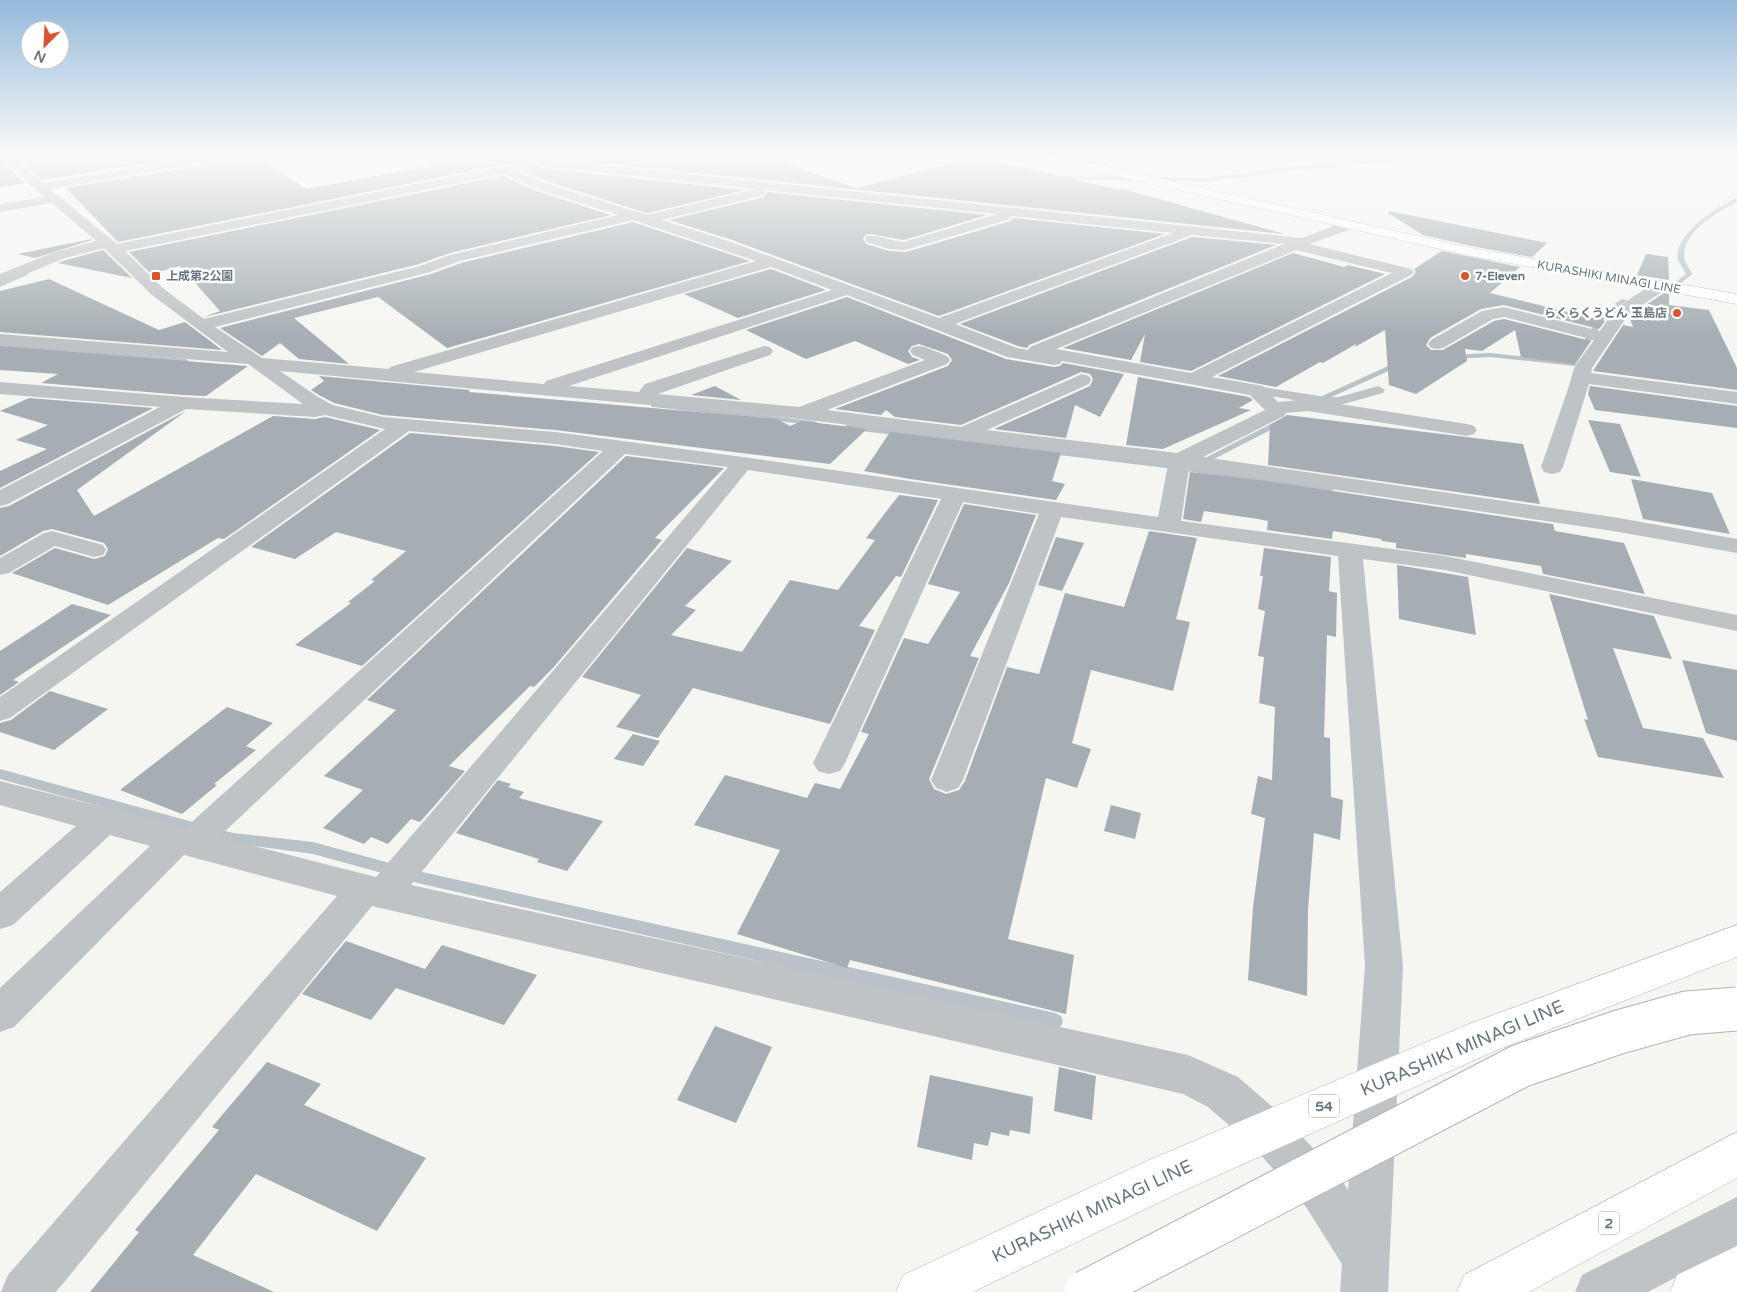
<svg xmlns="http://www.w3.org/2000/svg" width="1737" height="1292" font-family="'Varela Round','Noto Sans JP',sans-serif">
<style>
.water{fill:#b8c2c7}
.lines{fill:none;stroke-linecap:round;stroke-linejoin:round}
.stream{fill:#b8c2c7;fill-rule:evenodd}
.building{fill:#a6aeb3}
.primary-casing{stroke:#b0b5b8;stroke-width:1}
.highway-casing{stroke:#b0b4b7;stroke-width:1}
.lane{fill:#bfc3c6;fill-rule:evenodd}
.street{fill:#bfc3c6;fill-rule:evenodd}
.primary{fill:#fff;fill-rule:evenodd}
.highway{fill:#fff;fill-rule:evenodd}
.highway-bridge-casing{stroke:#b0b4b7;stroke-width:45;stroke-linecap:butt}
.highway-bridge{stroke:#fff;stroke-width:43}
.poi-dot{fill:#d8532f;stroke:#fff;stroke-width:2}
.labels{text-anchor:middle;stroke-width:5;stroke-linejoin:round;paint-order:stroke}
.far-poi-label{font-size:12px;font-weight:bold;fill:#667681;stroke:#fff;text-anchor:start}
.far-street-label{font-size:12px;fill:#667681;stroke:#fff}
.shield{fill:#fff;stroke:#949fa7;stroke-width:1}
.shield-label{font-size:14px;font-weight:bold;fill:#667681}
.near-street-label{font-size:18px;fill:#667681;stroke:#fff}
</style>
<rect width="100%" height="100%" fill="#f5f5f2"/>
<path class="water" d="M 934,156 L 945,156 L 1021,175 L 1036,176 L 1205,178 C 1231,176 1255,171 1281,168 C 1341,161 1403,156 1463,156 L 1305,169 L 1208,182 L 1032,178 Z"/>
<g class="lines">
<g class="stream">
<path d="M 1737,198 L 1737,202 C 1717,213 1684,230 1684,256 C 1684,263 1690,268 1692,274 L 1680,284 L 1676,284 L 1676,282 L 1686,274 C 1684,269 1680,265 1678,260 C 1672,235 1718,206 1737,198 Z"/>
<path d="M 24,273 L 29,274 L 0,287 L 0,283 Z"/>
<path d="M 1622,299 L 1627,300 L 1607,315 L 1575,366 L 1490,357 L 1451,359 L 1447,357 L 1451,355 L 1490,353 L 1570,362 L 1602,313 Z"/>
<path d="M 0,343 L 185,359 L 189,361 L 185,363 L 0,347 Z"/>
<path d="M 1397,362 L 1404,364 L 1327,399 L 1320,397 Z"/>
<path d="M 651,403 L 814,421 L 818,423 L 814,425 L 654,407 L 651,407 Z"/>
<path d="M 1279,420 L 1285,420 L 1286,422 L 1208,462 L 1205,463 L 1201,460 Z"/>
<path d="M 848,424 L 1158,461 L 1330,486 L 1335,489 L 1330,492 L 1158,467 L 845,429 L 844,427 Z"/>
<path d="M 0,769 L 233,833 L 313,842 L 422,872 L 1055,1013 L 1061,1016 L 1063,1021 L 1061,1026 L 1055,1029 L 422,884 L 313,854 L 233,843 L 0,779 Z"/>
</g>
</g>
<g class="building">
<path d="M 0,156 L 3,156 L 14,173 L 25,183 L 0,187 Z"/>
<path d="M 20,156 L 192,156 L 42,180 L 25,165 Z"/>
<path d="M 237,156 L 256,156 L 306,189 L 434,165 L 417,156 L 761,156 L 857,188 L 976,157 L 1120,190 L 1123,189 L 1285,234 L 543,157 L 539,158 L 535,162 L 539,168 L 745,190 L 647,213 L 549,182 L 524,172 L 529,167 L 521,161 L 118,242 L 66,188 L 229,161 Z"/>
<path d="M 503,176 L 539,192 L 611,215 L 450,253 L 419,264 L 204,317 L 220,311 L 180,266 L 151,274 L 129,252 Z"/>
<path d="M 767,192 L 987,215 L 904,240 L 871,234 L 867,234 L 863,238 L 866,244 L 889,251 L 906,252 L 1011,221 L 1013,218 L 1165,234 L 939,316 L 729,239 L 669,220 L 764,197 Z"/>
<path d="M 1389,211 L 1547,243 L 1532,257 L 1471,246 L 1423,235 L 1388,213 Z"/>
<path d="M 633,222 L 750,261 L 447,348 L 378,297 L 294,318 L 349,364 L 299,359 L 280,343 L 262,356 L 220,328 L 431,274 L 461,263 Z"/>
<path d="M 1192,237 L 1276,245 L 1029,345 L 1027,348 L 1018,346 L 960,324 Z"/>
<path d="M 91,239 L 92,240 L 35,258 L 18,254 Z"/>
<path d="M 103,250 L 132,278 L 58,263 L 63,261 Z"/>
<path d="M 1442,251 L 1520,267 L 1490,293 L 1605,321 L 1599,329 L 1504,305 L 1481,309 L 1430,338 L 1426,345 L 1431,350 L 1443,350 L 1494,321 L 1504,319 L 1591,341 L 1574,364 L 1521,357 L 1515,330 L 1482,351 L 1465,349 L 1467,361 L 1416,394 L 1389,385 L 1385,330 L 1355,347 L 1356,344 L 1323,363 L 1320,362 L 1276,387 L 1218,376 L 1412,277 L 1416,272 L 1414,269 Z"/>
<path d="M 1293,253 L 1344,267 L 1348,265 L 1385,274 L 1191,371 L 1140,362 L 1145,334 L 1131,360 L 1063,348 Z"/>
<path d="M 1646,254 L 1668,257 L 1669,280 L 1637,275 Z"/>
<path d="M 771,269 L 826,290 L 738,318 L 684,294 Z"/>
<path d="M 49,279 L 159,330 L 185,322 L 222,350 L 0,332 L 0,291 Z"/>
<path d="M 1664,293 L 1669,294 L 1669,305 L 1709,310 L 1737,368 L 1737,390 L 1593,371 L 1623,325 L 1633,327 L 1629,316 Z"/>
<path d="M 847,297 L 1006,359 L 1054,367 L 1060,366 L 1063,363 L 1124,374 L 1100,417 L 1075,405 L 1066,438 L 994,429 L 1090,386 L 1093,379 L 1090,374 L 1081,372 L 961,425 L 895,417 L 886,410 L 881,415 L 835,409 L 948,366 L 952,360 L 948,354 L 919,344 L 912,346 L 908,351 L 912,357 L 920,360 L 908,364 L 855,341 L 806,359 L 746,330 Z"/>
<path d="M 0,346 L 247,366 L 248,366 L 206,396 L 183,395 L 41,383 L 58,374 L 0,370 Z"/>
<path d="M 319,376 L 470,390 L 469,392 L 777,419 L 790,426 L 802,421 L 867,429 L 830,464 L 555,430 L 383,415 L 334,403 L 319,395 L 311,390 L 324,381 Z"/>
<path d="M 1138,377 L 1249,397 L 1253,400 L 1239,408 L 1251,410 L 1163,449 L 1126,445 Z"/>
<path d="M 715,386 L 741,400 L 691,395 Z"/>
<path d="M 1590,386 L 1737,406 L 1737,428 L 1595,410 L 1588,394 Z"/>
<path d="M 29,398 L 153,408 L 0,488 L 0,471 L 47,449 L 16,440 L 48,425 L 0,411 Z"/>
<path d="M 186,411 L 77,490 L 94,516 L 273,416 L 315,419 L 325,417 L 380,430 L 224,539 L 218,538 L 108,605 L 12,573 L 55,548 L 94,559 L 105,556 L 108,549 L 104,543 L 52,529 L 43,531 L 0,556 L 0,508 L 9,506 Z"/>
<path d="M 1287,415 L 1523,444 L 1540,504 L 1268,465 L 1270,425 Z"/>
<path d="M 1588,420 L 1620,424 L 1641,477 L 1610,472 Z"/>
<path d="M 890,432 L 1061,453 L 1052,481 L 1065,484 L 1056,500 L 910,479 L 864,471 Z"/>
<path d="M 410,433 L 555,446 L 599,452 L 362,666 L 295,645 L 351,603 L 348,602 L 375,581 L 371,580 L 406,551 L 336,532 L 295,559 L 251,547 Z"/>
<path d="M 626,456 L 724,468 L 655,538 L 662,540 L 553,668 L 534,687 L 530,686 L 449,766 L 465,771 L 420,822 L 411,819 L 388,844 L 371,837 L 364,844 L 323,828 L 363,790 L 324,776 L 396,710 L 367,700 Z"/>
<path d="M 1190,472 L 1267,481 L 1545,523 L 1553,524 L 1555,531 L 1624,543 L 1645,594 L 1543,574 L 1541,566 L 1466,554 L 1466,558 L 1396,548 L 1396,543 L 1382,541 L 1381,539 L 1333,531 L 1332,539 L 1267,530 L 1268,521 L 1258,519 L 1204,511 L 1201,522 L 1183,519 Z"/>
<path d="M 1631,479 L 1712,493 L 1730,534 L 1643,519 Z"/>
<path d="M 899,495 L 938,500 L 901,577 L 896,576 L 859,626 L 875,630 L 830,724 L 693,688 L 658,738 L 616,727 L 641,695 L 582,677 L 687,548 L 732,561 L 685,606 L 696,610 L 671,635 L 742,652 L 790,580 L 838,590 L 875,540 L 866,538 Z"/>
<path d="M 964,504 L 1036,515 L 1009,583 L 970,656 L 979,658 L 929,779 L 934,789 L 946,794 L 959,790 L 965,781 L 1007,667 L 1039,674 L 1065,593 L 1124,607 L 1149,531 L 1197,538 L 1176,619 L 1190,622 L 1173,691 L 1091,670 L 1072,743 L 1091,749 L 1077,788 L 1046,778 L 1008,939 L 1074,955 L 1066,1014 L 850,960 L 847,968 L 737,934 L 780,850 L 694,825 L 725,775 L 807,798 L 815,783 L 840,789 L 869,734 L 861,732 L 904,638 L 928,644 L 960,592 L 928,584 Z"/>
<path d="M 1056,537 L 1084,543 L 1062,591 L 1038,585 Z"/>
<path d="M 1264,548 L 1331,557 L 1329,591 L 1337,593 L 1336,637 L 1327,635 L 1324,737 L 1330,738 L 1331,797 L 1343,800 L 1340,840 L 1314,833 L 1308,909 L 1307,996 L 1248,980 L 1253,907 L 1265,818 L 1251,814 L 1258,776 L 1272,780 L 1275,707 L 1259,703 L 1264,657 L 1258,656 L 1265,611 L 1258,609 L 1263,576 L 1260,576 Z"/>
<path d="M 1397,565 L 1468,577 L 1476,635 L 1399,619 Z"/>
<path d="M 1549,594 L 1654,616 L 1672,659 L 1613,648 L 1643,728 L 1703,738 L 1724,778 L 1598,757 L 1584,719 L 1588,720 Z"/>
<path d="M 72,604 L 111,615 L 13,680 L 19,682 L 0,695 L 0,651 Z"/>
<path d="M 1682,660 L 1737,670 L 1737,741 L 1706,733 Z"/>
<path d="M 50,691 L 108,709 L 54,750 L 0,732 L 0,723 L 11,720 Z"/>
<path d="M 227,707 L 273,723 L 246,746 L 256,750 L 214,784 L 217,785 L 182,814 L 120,790 Z"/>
<path d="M 633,734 L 660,741 L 643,766 L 614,759 Z"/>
<path d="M 498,780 L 511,784 L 508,787 L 524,792 L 519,798 L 603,821 L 567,871 L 537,862 L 539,859 L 456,833 Z"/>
<path d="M 1111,805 L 1141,813 L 1135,839 L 1104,831 Z"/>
<path d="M 346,941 L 425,969 L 442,945 L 537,975 L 504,1025 L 396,988 L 371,1020 L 302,994 Z"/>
<path d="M 715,1026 L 772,1047 L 736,1123 L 677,1100 Z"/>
<path d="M 267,1062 L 321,1084 L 304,1105 L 426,1158 L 377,1231 L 256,1174 L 193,1255 L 274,1292 L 90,1292 L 139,1232 L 135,1230 L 219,1130 L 212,1127 Z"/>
<path d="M 1059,1067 L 1096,1076 L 1092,1120 L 1054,1111 Z"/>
<path d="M 930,1075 L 1033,1097 L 1030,1134 L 1010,1130 L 1009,1136 L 991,1132 L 988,1146 L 974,1143 L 972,1160 L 917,1147 Z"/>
</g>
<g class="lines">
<g class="primary-casing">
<g id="primary">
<path d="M 1036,156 L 1059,156 L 1471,248 L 1737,294 L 1737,304 L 1471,256 L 1042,159 Z"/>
<path d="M 1737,925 L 1737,957 L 1497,1050 L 1181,1192 L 973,1292 L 896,1292 L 903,1275 L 1149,1160 L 1469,1024 Z"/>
</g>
</g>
<g class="highway-casing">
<g id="highway">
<path d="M 1737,1132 L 1737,1178 L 1529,1292 L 1457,1292 L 1464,1275 Z"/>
<path d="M 1737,1246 L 1737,1292 L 1670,1292 L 1677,1275 Z"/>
</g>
</g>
<path class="lane" d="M 1256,386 L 1326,397 L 1339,397 L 1378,386 L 1385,390 L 1383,393 L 1340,405 L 1326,405 L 1251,393 L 1249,390 L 1251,387 Z"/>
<g class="street">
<path d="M 5,156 L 17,156 L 24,166 L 43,183 L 205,156 L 235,156 L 229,159 L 50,189 L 117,244 L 521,163 L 527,167 L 525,170 L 517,171 L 548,184 L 647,215 L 756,189 L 539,166 L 537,163 L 539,160 L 543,159 L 1302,238 L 1344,222 L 1354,222 L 1356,225 L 1354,228 L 1310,244 L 1411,269 L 1414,272 L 1411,275 L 1212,377 L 1263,386 L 1278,402 L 1308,399 L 1467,424 L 1474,426 L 1477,430 L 1474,434 L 1467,436 L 1308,411 L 1286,413 L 1284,416 L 1203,457 L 1613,517 L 1737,539 L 1737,553 L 1613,531 L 1189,468 L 1181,521 L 1445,556 L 1737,615 L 1737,631 L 1445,570 L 1363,559 L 1403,966 L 1388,1292 L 1340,1292 L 1342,1264 L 1306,1207 L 1253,1146 L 1208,1107 L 1183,1094 L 372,906 L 56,1292 L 1,1292 L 8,1275 L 337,896 L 184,855 L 14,1027 L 0,1032 L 0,988 L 150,846 L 110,835 L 13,925 L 0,929 L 0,892 L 76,826 L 0,805 L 0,781 L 185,828 L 603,451 L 555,444 L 409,431 L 10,718 L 0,721 L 0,697 L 385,429 L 325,415 L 315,417 L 186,409 L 8,504 L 0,506 L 0,490 L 160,407 L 0,394 L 0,382 L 183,397 L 303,404 L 248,364 L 0,344 L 0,334 L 228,352 L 152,295 L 104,248 L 62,259 L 0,285 L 0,274 L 52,253 L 96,241 L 52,203 L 0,212 L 0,204 L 44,197 L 16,172 ZM 503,174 L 540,190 L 618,215 L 450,255 L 420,266 L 204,319 L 164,289 L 125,251 ZM 764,190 L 997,214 L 904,242 C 893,241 876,234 867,236 L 865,239 L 867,242 L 889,249 L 905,250 L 1010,219 L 1012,216 L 1173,233 L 939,318 L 728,241 L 662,220 L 764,195 L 765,192 ZM 633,220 L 756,261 L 390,367 L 389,369 L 262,358 L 215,327 L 430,272 L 460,261 ZM 1192,235 L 1284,244 L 1030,347 L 1028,350 L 1017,348 L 955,324 ZM 1296,250 L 1392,273 L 1191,373 L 1056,349 ZM 771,267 L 832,290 L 546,381 L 544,384 L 414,372 ZM 847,295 L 1007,357 L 1054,365 L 1060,364 L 1062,361 L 1250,395 L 1265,410 L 1177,453 L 987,430 L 1089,384 L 1091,380 L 1089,376 L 1082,374 L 961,427 L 827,410 L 947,364 L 950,360 L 947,356 L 925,347 L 919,346 L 913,347 L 910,351 L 913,355 L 925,360 L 799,407 L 658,394 L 770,355 L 773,351 L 770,347 L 764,346 L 645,384 L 639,392 L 569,386 ZM 280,371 L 801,419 L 1168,465 L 1158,517 L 743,457 L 555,432 L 383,417 L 333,405 L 318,397 ZM 625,454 L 728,467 L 376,877 L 219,837 ZM 748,470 L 941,499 L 813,763 L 818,771 L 829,774 L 840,771 L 845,763 L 963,502 L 1039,514 L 931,780 L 936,788 L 947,792 L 958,788 L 963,780 L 1061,517 L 1338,556 L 1365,966 L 1348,1190 L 1338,1175 L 1283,1116 L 1238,1077 L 1188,1055 L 411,885 Z"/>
<path d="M 1108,156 L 1128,156 L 1126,158 L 1086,170 L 1080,166 L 1082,163 Z"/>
<path d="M 1660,281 L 1666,283 L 1668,286 L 1666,289 L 1628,315 L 1592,368 L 1591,373 L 1737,392 L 1737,404 L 1589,384 L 1563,467 L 1560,472 L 1552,474 L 1544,472 L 1541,467 L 1569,386 L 1574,368 L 1594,340 L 1504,317 L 1493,319 L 1443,348 L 1437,349 L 1431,348 L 1428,344 L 1431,340 L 1482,311 L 1504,307 L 1600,331 L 1616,308 L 1654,283 Z"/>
<path d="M 52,531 L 103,545 L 106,550 L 103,555 L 94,557 L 55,546 L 9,573 L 0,575 L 0,558 L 44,533 Z"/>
<path d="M 1737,1197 L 1737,1245 L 1648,1292 L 1575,1292 L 1582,1275 Z"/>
</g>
<use href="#primary" class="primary"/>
<use href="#highway" class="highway"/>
<g class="highway-bridge-casing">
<path id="highway-bridge" d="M 1086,1292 L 1520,1066 L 1619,1032 L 1687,1013 L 1737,1009"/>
</g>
<use href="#highway-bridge" class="highway-bridge"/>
</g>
<linearGradient id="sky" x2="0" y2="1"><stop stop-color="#95badb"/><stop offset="0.46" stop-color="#fafaf9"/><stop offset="1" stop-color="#fafaf9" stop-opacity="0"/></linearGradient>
<rect width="1737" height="337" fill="url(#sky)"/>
<g class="poi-dot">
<rect x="151" y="271" width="10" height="10" rx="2.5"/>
<circle cx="1465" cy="276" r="5"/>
<circle cx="1677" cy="313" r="5"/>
</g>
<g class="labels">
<g class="far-poi-label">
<text x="166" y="280">上成第2公園</text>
<text x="1475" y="280">7-Eleven</text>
<text x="1667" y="317" text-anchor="end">らくらくうどん 玉島店</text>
</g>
<g class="far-street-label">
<text transform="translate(1609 277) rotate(10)" y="4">KURASHIKI MINAGI LINE</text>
</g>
<g class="shield">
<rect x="1309" y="1094.5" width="30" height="23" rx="4"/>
<rect x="1599" y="1211.5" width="20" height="23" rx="4"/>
</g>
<g class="shield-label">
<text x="1324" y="1111">54</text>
<text x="1609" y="1228">2</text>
</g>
<g class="near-street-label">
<text transform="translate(1462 1048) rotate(-23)" y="6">KURASHIKI MINAGI LINE</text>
<text transform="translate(1092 1211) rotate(-25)" y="6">KURASHIKI MINAGI LINE</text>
</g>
</g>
<g transform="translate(45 45) rotate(204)"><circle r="24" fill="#ffffff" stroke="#c2c8cd"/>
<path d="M0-4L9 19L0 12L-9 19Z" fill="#d8532f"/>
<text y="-8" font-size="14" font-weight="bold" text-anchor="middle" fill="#667681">N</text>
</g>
</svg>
